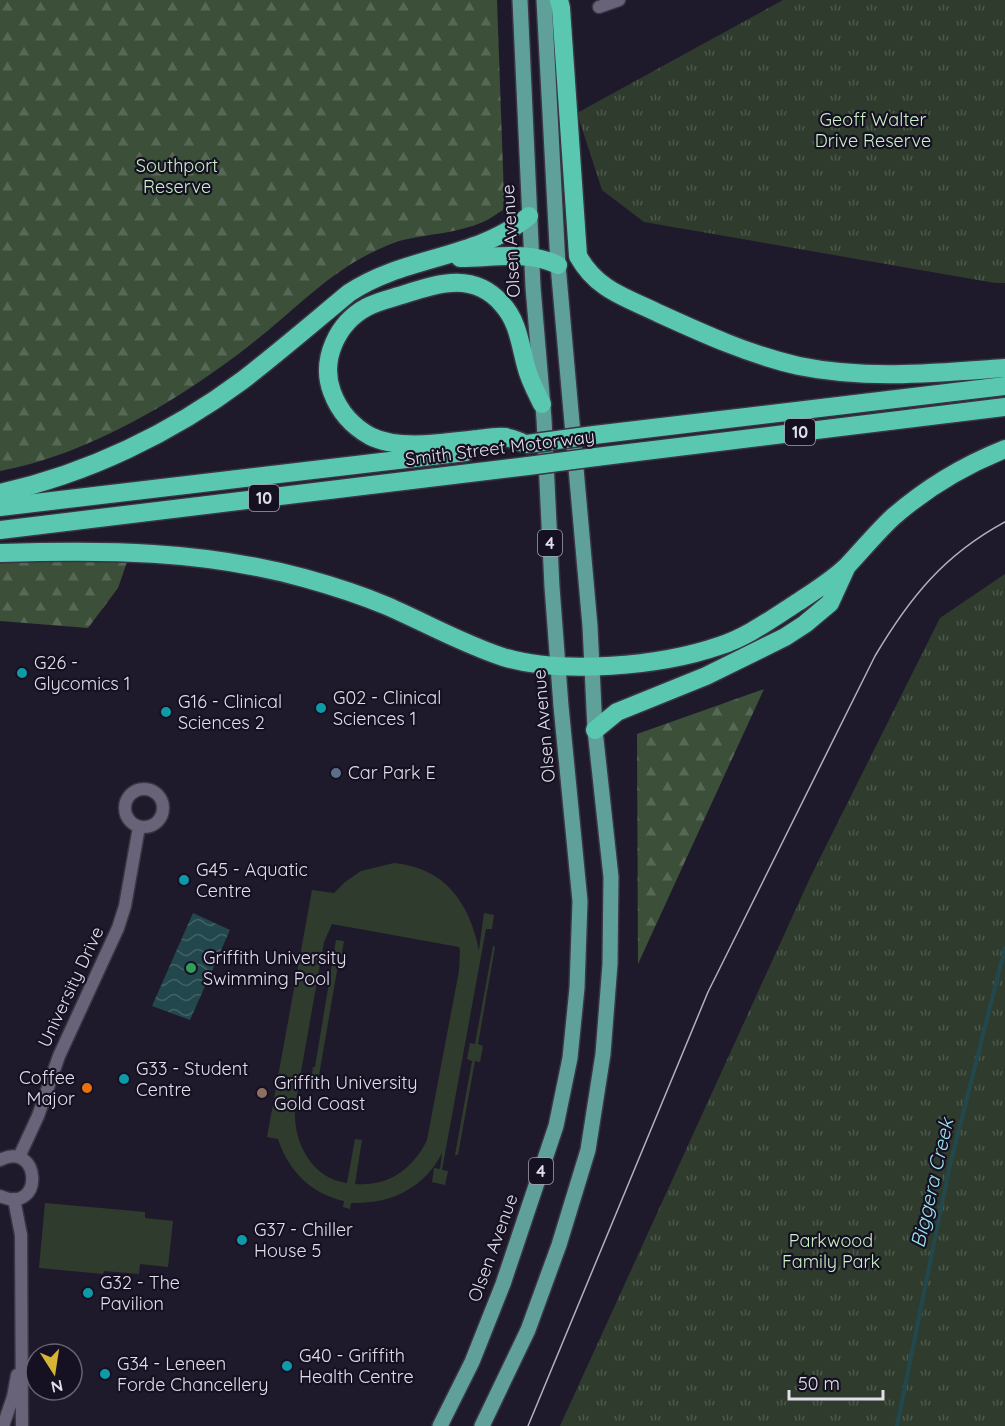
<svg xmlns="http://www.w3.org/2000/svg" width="1005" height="1426" font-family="Quicksand,sans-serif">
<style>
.forest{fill:url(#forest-firs)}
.park{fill:url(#park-tufts)}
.pitch{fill:#2f3c2d;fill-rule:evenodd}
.water{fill:url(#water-waves)}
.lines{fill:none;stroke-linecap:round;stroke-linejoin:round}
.stream{stroke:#22484d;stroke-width:4}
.street-casing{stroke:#393542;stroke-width:15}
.primary-casing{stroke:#393542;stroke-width:18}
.highway-casing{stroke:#393542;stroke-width:21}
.street{stroke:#686378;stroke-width:12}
.primary{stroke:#60a09a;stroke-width:15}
.highway{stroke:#5ac8b1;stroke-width:18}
.tram{stroke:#b3afbc;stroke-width:1.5}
.highway-bridge-casing{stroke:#393542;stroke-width:21;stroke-linecap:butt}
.highway-bridge{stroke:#5ac8b1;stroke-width:18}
.culture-dot{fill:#0f9aa8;stroke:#161122;stroke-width:2}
.service-dot{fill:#5c6f8a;stroke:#161122;stroke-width:2}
.leisure-dot{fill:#2e9e5b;stroke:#161122;stroke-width:2}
.food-dot{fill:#e8710a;stroke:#161122;stroke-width:2}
.education-dot{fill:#8d6e63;stroke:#161122;stroke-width:2}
.labels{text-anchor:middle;stroke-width:4.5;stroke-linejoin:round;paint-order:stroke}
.shield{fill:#161122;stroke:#a4a0ae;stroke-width:1.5}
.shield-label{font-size:16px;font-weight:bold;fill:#e1deea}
.park-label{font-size:18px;fill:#c9f1c4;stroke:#161122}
.street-label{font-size:18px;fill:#e1deea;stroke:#161122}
.poi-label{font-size:18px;fill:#e1deea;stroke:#161122;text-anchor:start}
.water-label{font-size:20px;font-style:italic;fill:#9ae4ec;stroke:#161122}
</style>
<defs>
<pattern id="forest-firs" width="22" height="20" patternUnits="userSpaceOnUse" patternTransform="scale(1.5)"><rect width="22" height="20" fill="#3b4f39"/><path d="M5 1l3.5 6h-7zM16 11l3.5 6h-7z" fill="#576856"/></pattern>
<pattern id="park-tufts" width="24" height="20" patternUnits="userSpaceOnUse" patternTransform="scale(1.5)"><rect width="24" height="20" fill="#2f3c2d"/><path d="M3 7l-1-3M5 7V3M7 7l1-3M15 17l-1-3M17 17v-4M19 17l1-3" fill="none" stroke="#4d584c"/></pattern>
<pattern id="water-waves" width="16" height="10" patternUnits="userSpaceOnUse" patternTransform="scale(1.5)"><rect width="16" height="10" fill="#22484d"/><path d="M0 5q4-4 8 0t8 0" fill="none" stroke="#426267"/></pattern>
</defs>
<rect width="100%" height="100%" fill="#1f1a2b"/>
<g class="forest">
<path d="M 0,0 L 497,0 L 504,197 L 503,210 C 496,214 490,219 483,222 C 458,233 429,234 403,240 C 391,243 377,250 365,256 C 322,279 289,315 250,345 C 181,399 88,455 0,471 Z"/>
<path d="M 91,560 L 127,562 L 118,588 L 88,628 L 0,621 L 0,561 Z"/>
<path d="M 764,689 L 638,964 L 637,734 Z"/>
</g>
<g class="park">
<path d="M 783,0 L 1005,0 L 1005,283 L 995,283 L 644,222 L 602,190 L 577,113 Z"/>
<path d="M 1005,574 L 1005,1426 L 560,1426 L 810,878 L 940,618 Z"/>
</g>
<g class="pitch">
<path d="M 394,863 C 445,868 469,902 479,950 L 484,913 L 494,915 L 492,929 L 486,929 L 442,1170 L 448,1171 L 445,1185 L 432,1182 L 434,1168 L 440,1169 L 442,1153 C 424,1189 390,1204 351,1203 L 350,1209 L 343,1207 L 344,1201 C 311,1194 288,1170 278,1139 L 267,1137 L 312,890 L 334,893 L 345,882 L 361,871 ZM 332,924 L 459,947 L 460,950 L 459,971 L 427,1140 C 413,1169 388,1187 355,1184 L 362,1140 L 355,1139 L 347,1183 C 308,1178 290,1135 296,1100 L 324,942 Z"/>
<path d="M 336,940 L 344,941 L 341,959 L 339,959 L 317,1087 L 310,1086 L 313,1067 L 315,1067 Z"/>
<path d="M 493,946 L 495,947 L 478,1044 L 483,1046 L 480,1062 L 475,1061 L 458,1155 L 455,1155 L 472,1061 L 467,1059 L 470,1043 L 475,1044 Z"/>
<path d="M 45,1203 L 145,1212 L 145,1218 L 173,1221 L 168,1267 L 140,1264 L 139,1274 L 104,1271 L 103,1274 L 39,1268 Z"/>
</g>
<path class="water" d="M 193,913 L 230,930 L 190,1020 L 152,1006 Z"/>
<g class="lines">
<path class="stream" d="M 897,1426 L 949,1169 L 1005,948"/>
<g class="street-casing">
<g id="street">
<path d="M 599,7 L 619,0"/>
<circle cx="144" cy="808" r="19"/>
<path d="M 19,1157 L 38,1116 L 59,1056 L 118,928 L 125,906 L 139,827"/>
<path d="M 0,1160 C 41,1139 45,1216 0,1196"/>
<path d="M 14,1199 L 21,1235 L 22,1426"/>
<path d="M 3,1426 L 13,1397 L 17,1375"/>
</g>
</g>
<g class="primary-casing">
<g id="primary">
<path d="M 440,1426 L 472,1362 L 503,1284 L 556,1126 L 570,1058 L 577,988 L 580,901 L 561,706 L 552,587 L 544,419 L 533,287 L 520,0"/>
<path d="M 482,1426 L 528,1330 L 559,1245 L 588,1150 L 603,1054 L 610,964 L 611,877 L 595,730 L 590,626 L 558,265 L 544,0"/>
</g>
</g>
<g class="highway-casing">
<g id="highway">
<path d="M 559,0 L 561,8 L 578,256 C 597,290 625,297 658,313 C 704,334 750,355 799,366 C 867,380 937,373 1005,368"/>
<path d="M 460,258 C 493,258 527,250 558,265"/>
<path d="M 594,435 L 1005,386"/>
<path d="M 527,444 C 520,442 512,438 505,437 C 497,436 486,438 478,439 C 447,442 399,451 370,436 C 352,426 339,411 332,392 C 320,360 337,323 367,307 C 378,301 393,298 405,294 C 440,283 474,272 502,304 C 518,321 520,344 526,366 C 529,379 536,392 542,404"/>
<path d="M 596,457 L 1005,407"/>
<path d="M 0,493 C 87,474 172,433 243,380 C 279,352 314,322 349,293 C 406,255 476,260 529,216"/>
<path d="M 0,507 L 466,452"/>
<path d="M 0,530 L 528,466"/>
<path d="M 0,553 C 106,550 201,550 304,578 C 333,586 361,595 387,606 C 426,623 463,644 503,657 C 561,675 661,666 719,646 C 747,637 770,620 795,604 C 813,592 833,580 848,565 C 863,549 877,532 893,517 C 925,489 965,465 1005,449"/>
<path d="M 595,730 L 617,712 L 706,676 L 785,637 L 805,624 L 830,603 L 846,568"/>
</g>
</g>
<use href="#street" class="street"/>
<use href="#primary" class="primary"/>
<use href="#highway" class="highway"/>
<path class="tram" d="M 528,1426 L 708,992 L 875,656 C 910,597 944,555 1005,522"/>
<g class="highway-bridge-casing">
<g id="highway-bridge">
<path d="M 527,444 L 594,435"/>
<path d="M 528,466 L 596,457"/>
</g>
</g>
<use href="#highway-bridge" class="highway-bridge"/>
</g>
<g class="culture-dot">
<circle cx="22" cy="673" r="6"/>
<circle cx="321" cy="708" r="6"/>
<circle cx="166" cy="712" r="6"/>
<circle cx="184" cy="880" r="6"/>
<circle cx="124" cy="1079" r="6"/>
<circle cx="242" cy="1240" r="6"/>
<circle cx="88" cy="1293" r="6"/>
<circle cx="287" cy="1366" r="6"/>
<circle cx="105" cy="1374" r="6"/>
</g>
<circle class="service-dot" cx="336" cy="773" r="6"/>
<circle class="leisure-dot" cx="191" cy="968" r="6"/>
<circle class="food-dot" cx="87" cy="1088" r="6"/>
<circle class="education-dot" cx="262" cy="1093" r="6"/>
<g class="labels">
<g class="shield">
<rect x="785" y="419" width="30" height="26" rx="4.5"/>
<rect x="249" y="485" width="30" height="26" rx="4.5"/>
<rect x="538" y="530" width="24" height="26" rx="4.5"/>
<rect x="529" y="1158" width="24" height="26" rx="4.5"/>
</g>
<g class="shield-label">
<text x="800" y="438">10</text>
<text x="264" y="504">10</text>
<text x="550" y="549">4</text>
<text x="541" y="1177">4</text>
</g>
<g class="park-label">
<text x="873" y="126">Geoff Walter<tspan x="873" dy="21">Drive Reserve</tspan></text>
<text x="177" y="172">Southport<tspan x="177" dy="21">Reserve</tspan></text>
<text x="831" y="1247">Parkwood<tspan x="831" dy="21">Family Park</tspan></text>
</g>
<g class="street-label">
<text transform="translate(511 241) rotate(-93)" y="6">Olsen Avenue</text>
<text transform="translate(500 448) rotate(-7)" y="6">Smith Street Motorway</text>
<text transform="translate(544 726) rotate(-95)" y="6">Olsen Avenue</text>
<text transform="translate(71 987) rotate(-65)" y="6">University Drive</text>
<text transform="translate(493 1248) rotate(-70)" y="6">Olsen Avenue</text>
</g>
<g class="poi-label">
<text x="34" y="669">G26 -<tspan x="34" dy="21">Glycomics 1</tspan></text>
<text x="333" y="704">G02 - Clinical<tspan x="333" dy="21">Sciences 1</tspan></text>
<text x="178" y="708">G16 - Clinical<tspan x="178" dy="21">Sciences 2</tspan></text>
<text x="348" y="779">Car Park E</text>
<text x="196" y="876">G45 - Aquatic<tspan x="196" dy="21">Centre</tspan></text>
<text x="203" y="964">Griffith University<tspan x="203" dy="21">Swimming Pool</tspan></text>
<text x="136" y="1075">G33 - Student<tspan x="136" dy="21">Centre</tspan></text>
<text x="75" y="1084" text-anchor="end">Coffee<tspan x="75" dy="21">Major</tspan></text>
<text x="274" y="1089">Griffith University<tspan x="274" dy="21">Gold Coast</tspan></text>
<text x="254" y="1236">G37 - Chiller<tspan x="254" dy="21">House 5</tspan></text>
<text x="100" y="1289">G32 - The<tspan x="100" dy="21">Pavilion</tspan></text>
<text x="299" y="1362">G40 - Griffith<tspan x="299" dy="21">Health Centre</tspan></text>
<text x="117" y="1370">G34 - Leneen<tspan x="117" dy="21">Forde Chancellery</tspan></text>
</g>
<g class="water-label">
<text transform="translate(932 1183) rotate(-77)" y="7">Biggera Creek</text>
</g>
</g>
<g transform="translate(54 1372) rotate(168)"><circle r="28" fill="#161122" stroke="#676372" stroke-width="1.5"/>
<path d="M0-4.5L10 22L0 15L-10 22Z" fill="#d8b434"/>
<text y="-9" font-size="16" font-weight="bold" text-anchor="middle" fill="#e1deea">N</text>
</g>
<path d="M789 1390v9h94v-9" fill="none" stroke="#e1deea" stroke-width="3"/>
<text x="798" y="1390" font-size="18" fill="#e1deea" stroke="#161122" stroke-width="4.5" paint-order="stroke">50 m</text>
</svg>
